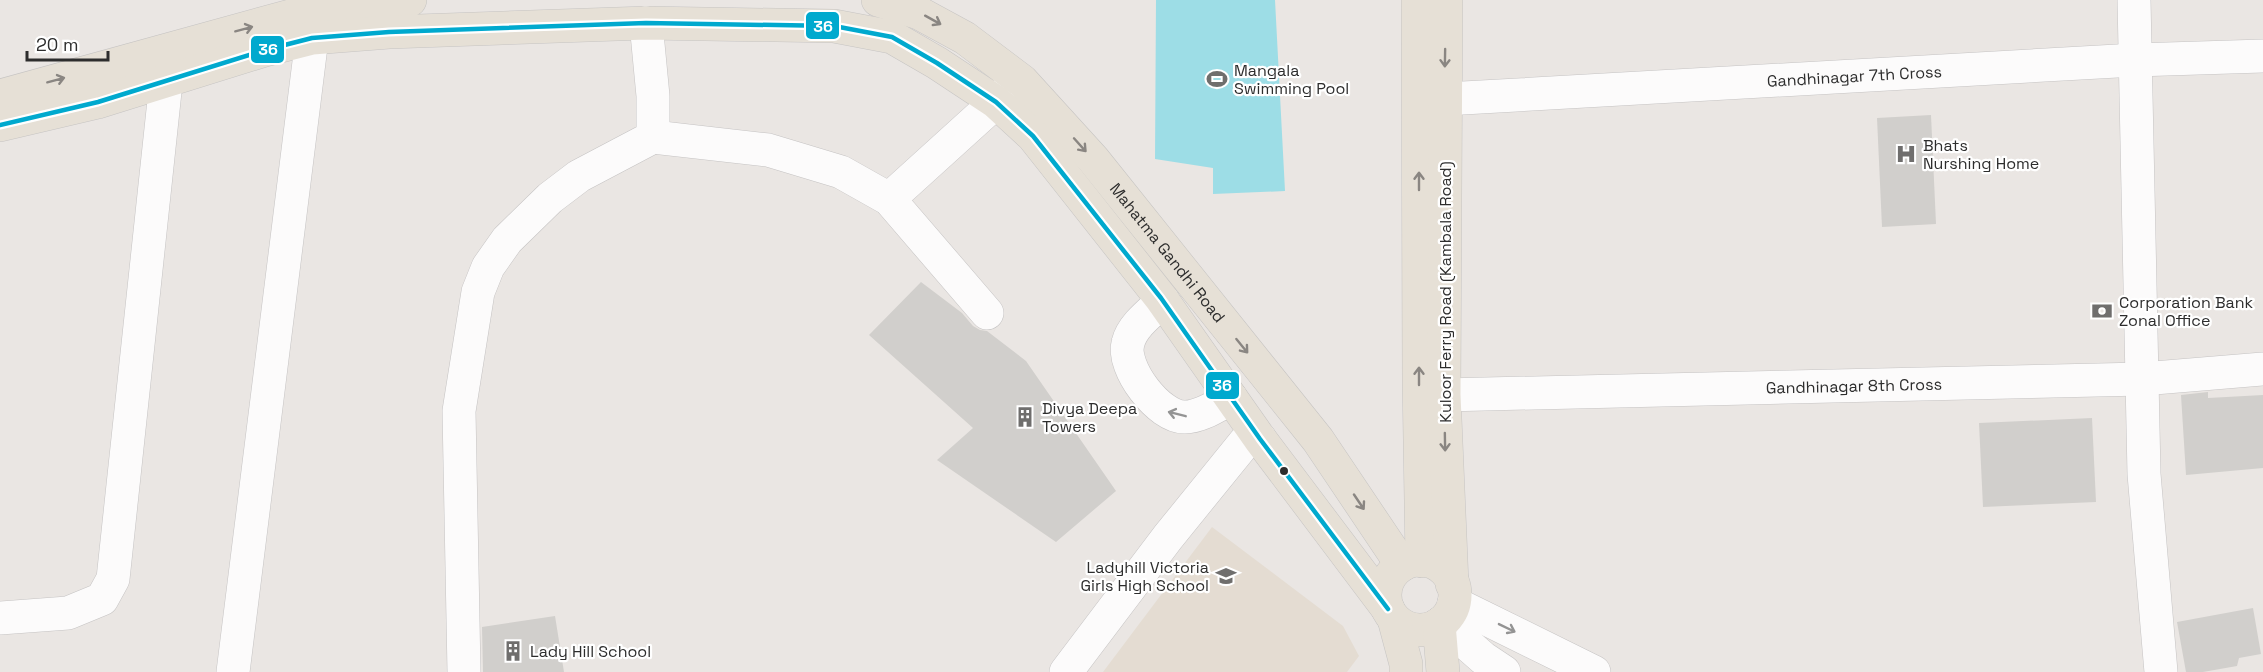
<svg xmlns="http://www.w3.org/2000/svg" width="2263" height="672" font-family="'Space Grotesk',sans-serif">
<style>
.education{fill:#e4dcd2}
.water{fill:#9ddde6}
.building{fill:#d1cfcc}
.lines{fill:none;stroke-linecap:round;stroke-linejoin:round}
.minor-casing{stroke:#c5c3c3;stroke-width:34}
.major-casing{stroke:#c6c4c3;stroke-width:34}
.minor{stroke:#fcfbfb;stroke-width:33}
.major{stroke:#e6e0d6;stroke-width:33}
.bus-1-casing{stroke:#fff;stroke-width:9}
.bus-1{stroke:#00a9ce;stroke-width:4.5}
.oneway{stroke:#8a8682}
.oneway2{stroke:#949494}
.bus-dot{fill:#2d2d2d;stroke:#fff;stroke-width:2}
.labels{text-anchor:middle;stroke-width:4.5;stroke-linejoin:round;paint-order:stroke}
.poi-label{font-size:16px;fill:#2d2d2d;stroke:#fff;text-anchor:start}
.street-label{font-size:16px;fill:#2d2d2d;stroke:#fff}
.line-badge{stroke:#fff;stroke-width:2}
.badge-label{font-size:16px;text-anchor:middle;font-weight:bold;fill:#fff}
</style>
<rect width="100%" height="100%" fill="#eae6e3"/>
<path class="education" d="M 1212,527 L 1343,626 L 1359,656 L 1347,672 L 1103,672 Z"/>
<path class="water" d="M 1156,0 L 1275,0 L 1285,191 L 1213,194 L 1213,168 L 1155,159 Z"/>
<g class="building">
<path d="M 1931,115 L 1936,224 L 1882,227 L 1877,118 Z"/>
<path d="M 921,282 L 962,313 L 973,326 L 980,330 L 987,331 L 1026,361 L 1116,491 L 1056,542 L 937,460 L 973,428 L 869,335 Z"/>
<path d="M 2208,392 L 2208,398 L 2263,395 L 2263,468 L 2186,475 L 2181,395 Z"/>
<path d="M 2092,418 L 2096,502 L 1983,507 L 1979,423 Z"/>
<path d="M 2253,608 L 2261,654 L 2239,658 L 2237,666 L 2203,672 L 2186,672 L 2177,622 Z"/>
<path d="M 555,616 L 564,672 L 483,672 L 482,627 Z"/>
</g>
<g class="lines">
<g class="minor-casing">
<g id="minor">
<path d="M 2134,0 L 2144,474 L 2161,672"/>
<path id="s1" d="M 1445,99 L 2135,60 L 2263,56"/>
<path d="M 653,137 L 768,150 L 841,172 L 889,199 L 987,313"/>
<path d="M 889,199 L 996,102 L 1015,82"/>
<path d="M 1163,301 C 1151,312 1132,326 1128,343 C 1121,367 1159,418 1185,417 C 1201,417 1218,405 1231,398"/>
<path id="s2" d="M 1444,395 L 2142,379 L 2263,369"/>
<path d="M 1454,603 L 1594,672"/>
<path d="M 0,618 L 68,613 L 102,599 L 113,579 L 166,82"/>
<path d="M 1442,622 L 1483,658 L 1504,672"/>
<path d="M 233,672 L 312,38 L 312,10"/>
<path d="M 464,672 L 459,411 L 478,292 L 488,267 L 507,240 L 550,198 L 579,176 L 653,137 L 653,96 L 646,23"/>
<path d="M 1066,672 L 1168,537 L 1245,442 L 1260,439"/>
</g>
</g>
<g class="major-casing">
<g id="major">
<path id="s3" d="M 878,0 L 919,13 L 965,38 L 1022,81 L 1093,159 L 1318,440 L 1402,565"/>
<path d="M 1418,0 L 1419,379 L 1422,561"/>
<path d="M 1446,0 L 1444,395 L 1452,584"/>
<path d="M 0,96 L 312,10 L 366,2 L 410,0"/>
<path d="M 0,125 L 98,102 L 265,50 L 312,38 L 389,32 L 646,23 L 834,26 L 892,37 L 937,63 L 996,102 L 1033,136 L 1161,298 L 1260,439 L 1388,609"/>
<circle cx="1420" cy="595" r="35"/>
<path d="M 1394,619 L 1406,664 L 1406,672"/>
<path d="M 1439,624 L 1443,672"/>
</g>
</g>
<use href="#minor" class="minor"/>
<use href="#major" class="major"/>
<g class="bus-1-casing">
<path id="bus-1" d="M 0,125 L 98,102 L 265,50 L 312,38 L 389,32 L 646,23 L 834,26 L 892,37 L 937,63 L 996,102 L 1033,136 L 1161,298 L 1260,439 L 1388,609"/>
</g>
<use href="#bus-1" class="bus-1"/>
</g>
<defs><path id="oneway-shaft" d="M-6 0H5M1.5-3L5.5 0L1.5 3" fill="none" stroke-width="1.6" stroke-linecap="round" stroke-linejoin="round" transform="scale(1.5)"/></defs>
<g class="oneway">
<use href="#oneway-shaft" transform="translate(933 20) rotate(29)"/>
<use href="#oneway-shaft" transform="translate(244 29) rotate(-15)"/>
<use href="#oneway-shaft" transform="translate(1445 58) rotate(91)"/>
<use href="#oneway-shaft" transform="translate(56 80) rotate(-15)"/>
<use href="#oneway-shaft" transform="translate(1080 145) rotate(48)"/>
<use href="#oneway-shaft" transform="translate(1419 181) rotate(-90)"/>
<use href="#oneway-shaft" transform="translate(1242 346) rotate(51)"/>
<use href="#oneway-shaft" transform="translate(1419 376) rotate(-90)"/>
<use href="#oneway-shaft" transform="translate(1445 442) rotate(89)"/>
<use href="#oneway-shaft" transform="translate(1359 502) rotate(56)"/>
</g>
<g class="oneway2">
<use href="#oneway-shaft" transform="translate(1177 414) rotate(-166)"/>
<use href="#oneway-shaft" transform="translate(1507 628) rotate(26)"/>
</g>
<defs>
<g id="stadium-bare" transform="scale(1.62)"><path d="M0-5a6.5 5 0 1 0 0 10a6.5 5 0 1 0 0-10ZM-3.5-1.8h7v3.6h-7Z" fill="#6f6e6d" stroke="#fff" stroke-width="2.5" paint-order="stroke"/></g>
<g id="hospital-bare" transform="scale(1.62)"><path d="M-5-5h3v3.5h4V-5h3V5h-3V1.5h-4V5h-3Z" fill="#6f6e6d" stroke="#fff" stroke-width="2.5" paint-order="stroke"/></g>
<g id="bank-bare" transform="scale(1.62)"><path d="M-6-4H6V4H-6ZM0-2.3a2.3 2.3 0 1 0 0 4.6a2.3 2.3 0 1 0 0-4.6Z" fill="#6f6e6d" stroke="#fff" stroke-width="2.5" paint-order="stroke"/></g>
<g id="building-bare" transform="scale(1.62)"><path d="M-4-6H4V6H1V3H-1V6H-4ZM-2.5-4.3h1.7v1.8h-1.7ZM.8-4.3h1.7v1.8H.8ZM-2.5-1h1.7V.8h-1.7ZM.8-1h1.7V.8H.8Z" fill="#6f6e6d" stroke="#fff" stroke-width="2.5" paint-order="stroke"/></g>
<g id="school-bare" transform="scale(1.62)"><path d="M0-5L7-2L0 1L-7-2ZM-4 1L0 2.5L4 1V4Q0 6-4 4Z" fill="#6f6e6d" stroke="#fff" stroke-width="2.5" paint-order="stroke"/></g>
</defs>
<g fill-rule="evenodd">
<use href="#stadium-bare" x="1217" y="79"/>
<use href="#hospital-bare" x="1906" y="154"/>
<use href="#bank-bare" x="2102" y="311"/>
<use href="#building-bare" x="1025" y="417"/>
<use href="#school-bare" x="1226" y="576"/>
<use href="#building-bare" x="513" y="651"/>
</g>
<circle class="bus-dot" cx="1284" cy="471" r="5"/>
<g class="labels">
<g class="poi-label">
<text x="1234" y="76">Mangala<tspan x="1234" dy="18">Swimming Pool</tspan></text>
<text x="1923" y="151">Bhats<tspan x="1923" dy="18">Nurshing Home</tspan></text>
<text x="2119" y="308">Corporation Bank<tspan x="2119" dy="18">Zonal Office</tspan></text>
<text x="1042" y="414">Divya Deepa<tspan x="1042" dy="18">Towers</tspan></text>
<text x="1209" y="573" text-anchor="end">Ladyhill Victoria<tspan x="1209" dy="18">Girls High School</tspan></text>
<text x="530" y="657">Lady Hill School</text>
</g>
<g class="street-label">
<text dy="6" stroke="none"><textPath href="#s1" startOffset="410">Gandhinagar 7th Cross</textPath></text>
<text dy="6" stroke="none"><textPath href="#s3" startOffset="392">Mahatma Gandhi Road</textPath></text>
<text transform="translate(1445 292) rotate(-90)" y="6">Kuloor Ferry Road (Kambala Road)</text>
<text dy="6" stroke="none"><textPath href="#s2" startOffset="410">Gandhinagar 8th Cross</textPath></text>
</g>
</g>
<g class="line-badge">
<rect x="805" y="11" width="35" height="29" rx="6" fill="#00a9ce"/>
<rect x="250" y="35" width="35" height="29" rx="6" fill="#00a9ce"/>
<rect x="1205" y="371" width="35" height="29" rx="6" fill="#00a9ce"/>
</g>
<g class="badge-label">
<text x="823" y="32">36</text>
<text x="268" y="55">36</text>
<text x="1222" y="391">36</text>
</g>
<path d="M27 51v9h81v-9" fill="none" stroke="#2d2d2d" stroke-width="3"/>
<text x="36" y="51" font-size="18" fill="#2d2d2d" stroke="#ffffff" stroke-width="4.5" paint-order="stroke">20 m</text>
</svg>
